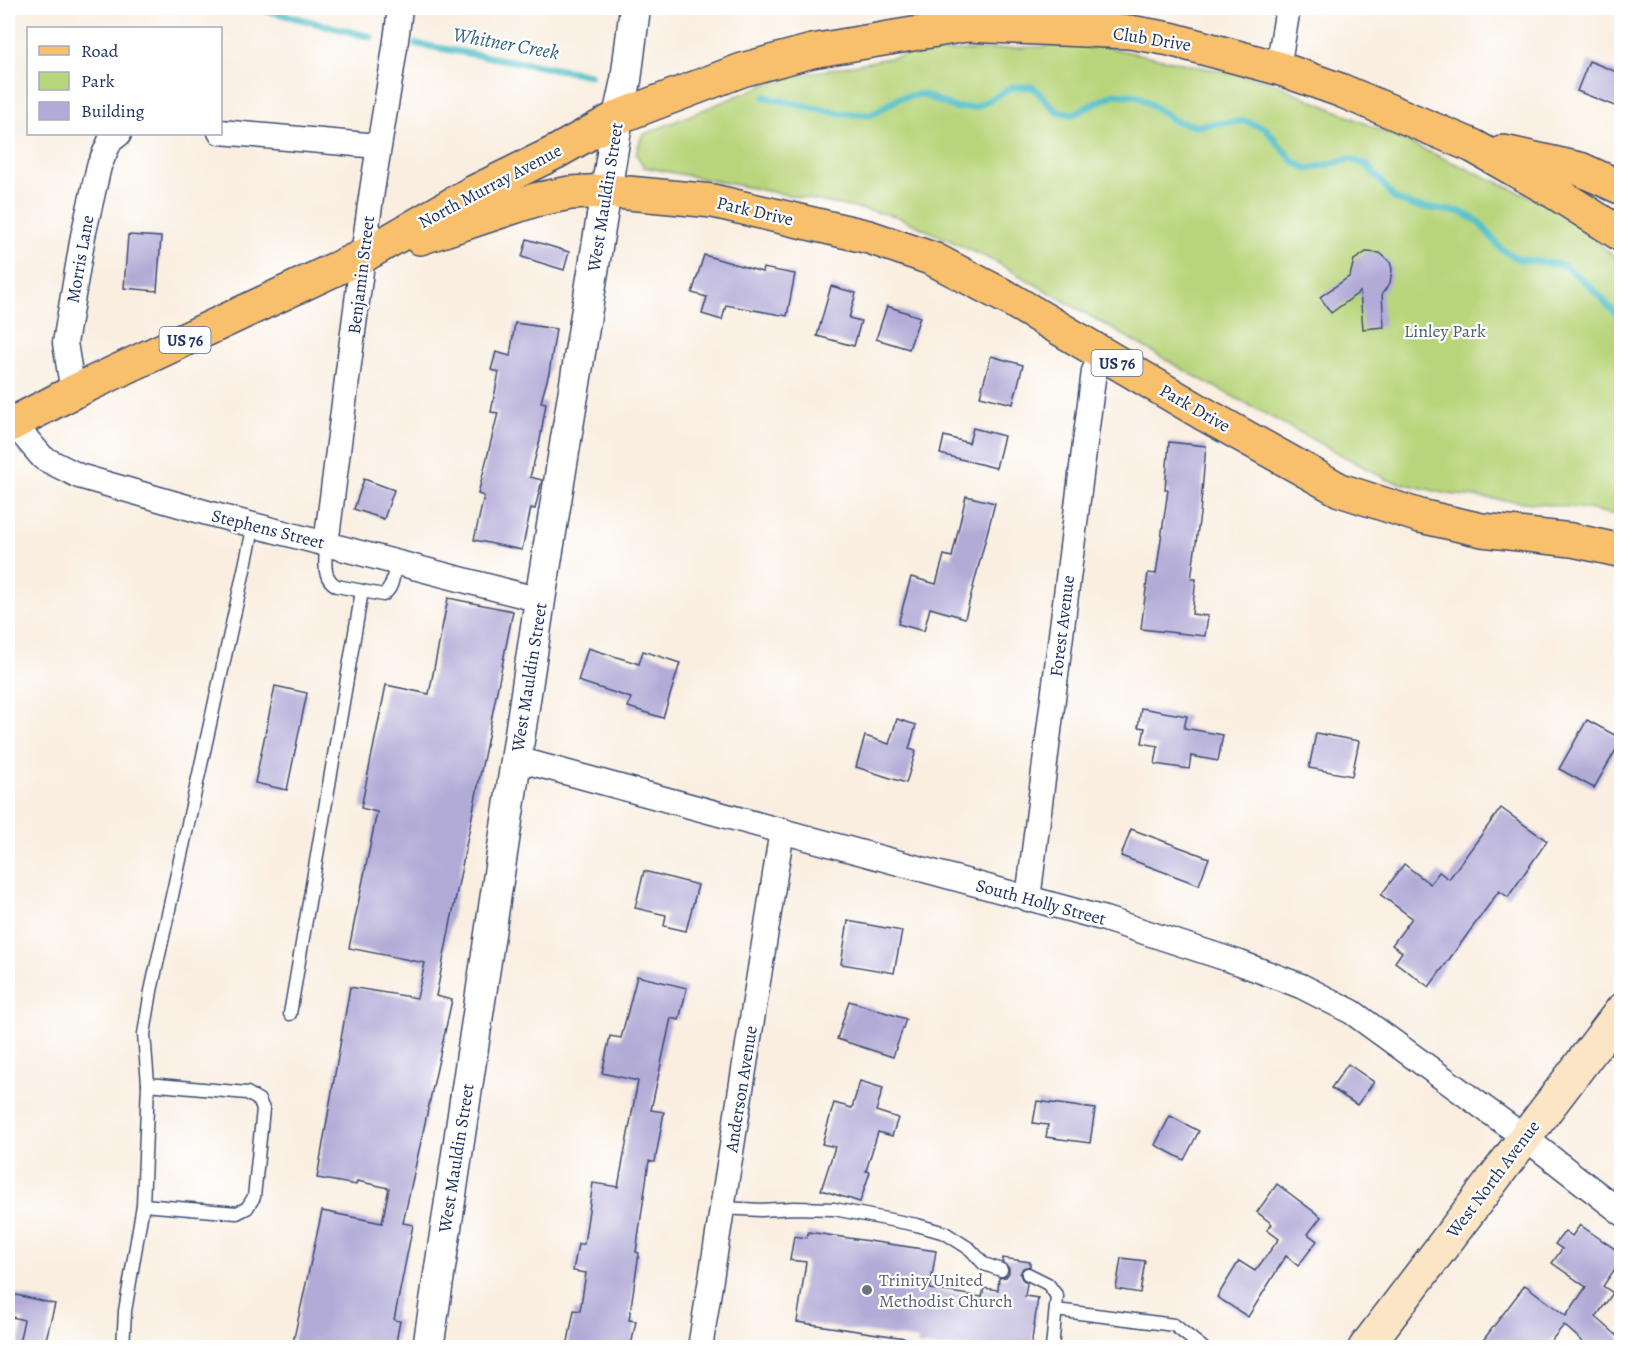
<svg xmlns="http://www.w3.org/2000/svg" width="1629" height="1355" font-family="Alegreya,serif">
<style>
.green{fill:#b9d57b;stroke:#6a826c;stroke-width:1.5}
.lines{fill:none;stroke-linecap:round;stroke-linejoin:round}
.stream{stroke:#52c0c7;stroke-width:7}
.building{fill:#b2abd7}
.service-casing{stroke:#3c4c72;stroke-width:15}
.minor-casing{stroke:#3c4c72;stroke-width:27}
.tertiary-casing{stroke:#3c4c72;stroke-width:33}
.secondary-casing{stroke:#3c4c72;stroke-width:36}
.primary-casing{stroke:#3c4c72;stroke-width:36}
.service{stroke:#fff;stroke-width:12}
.minor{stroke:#fff;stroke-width:24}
.tertiary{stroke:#fff;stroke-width:30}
.secondary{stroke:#fce5c4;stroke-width:33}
.primary{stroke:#f8bf6c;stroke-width:33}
.worship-dot{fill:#6b7280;stroke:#fff;stroke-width:2}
.labels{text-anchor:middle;stroke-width:4.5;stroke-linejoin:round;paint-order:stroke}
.shield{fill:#fff;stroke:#5f6d8e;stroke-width:1.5}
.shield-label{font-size:16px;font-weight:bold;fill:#1b2f5e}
.street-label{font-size:18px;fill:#1b2f5e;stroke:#fff}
.park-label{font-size:18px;fill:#4a6167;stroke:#fff}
.worship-label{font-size:18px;fill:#5b616d;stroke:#fff;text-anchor:start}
.water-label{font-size:20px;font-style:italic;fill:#2e6283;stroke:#fff}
</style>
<rect width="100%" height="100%" fill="#fff"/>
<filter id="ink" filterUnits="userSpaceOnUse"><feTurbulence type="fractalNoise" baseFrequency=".0167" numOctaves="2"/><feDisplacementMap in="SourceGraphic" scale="12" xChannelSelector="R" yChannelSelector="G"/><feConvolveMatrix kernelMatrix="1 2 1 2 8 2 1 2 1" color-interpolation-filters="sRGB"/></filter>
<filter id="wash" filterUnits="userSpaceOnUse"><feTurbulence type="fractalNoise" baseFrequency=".008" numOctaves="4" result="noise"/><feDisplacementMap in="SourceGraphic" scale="24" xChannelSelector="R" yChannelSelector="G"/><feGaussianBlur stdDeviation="1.35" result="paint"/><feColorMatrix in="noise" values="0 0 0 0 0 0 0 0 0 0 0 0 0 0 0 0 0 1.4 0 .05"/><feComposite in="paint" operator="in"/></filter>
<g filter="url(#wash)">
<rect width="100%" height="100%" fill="#f9eee0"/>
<path class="green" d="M 1090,44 L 1269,81 L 1558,209 L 1621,262 L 1621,516 L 1587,509 L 1448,494 L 1388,480 L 1191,374 L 996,262 L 896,216 L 644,167 L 636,154 L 642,135 L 776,80 L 910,54 Z"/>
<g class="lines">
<g class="stream">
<path d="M 257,8 L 371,37"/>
<path d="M 416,44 L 590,75"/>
<path d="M 765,97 L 837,113 L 871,115 L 899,98 L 922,94 L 955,108 L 976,107 L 1013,87 L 1033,87 L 1057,112 L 1074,114 L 1114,94 L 1138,96 L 1175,121 L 1194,126 L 1244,121 L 1265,128 L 1294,162 L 1308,169 L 1350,159 L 1367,165 L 1395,199 L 1414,206 L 1461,212 L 1478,221 L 1501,249 L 1518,259 L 1563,265 L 1589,285 L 1622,320"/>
</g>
</g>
<g id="blocks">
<g class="building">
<path d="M 1589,61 L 1622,74 L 1622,109 L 1577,91 Z"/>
<path d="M 128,235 L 161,237 L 157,291 L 124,288 Z"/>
<path d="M 527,239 L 569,252 L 564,270 L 522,257 Z"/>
<path d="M 1366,252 L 1380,253 L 1390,262 L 1392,269 L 1390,283 L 1382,294 L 1384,327 L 1363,329 L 1360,292 L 1331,313 L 1320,297 L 1350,276 L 1354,260 Z"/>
<path d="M 704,255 L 762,272 L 763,268 L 795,274 L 787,316 L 726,305 L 722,320 L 702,314 L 707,297 L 692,293 Z"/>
<path d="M 831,286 L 856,293 L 849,318 L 861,321 L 854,346 L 817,336 Z"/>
<path d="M 887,306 L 920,317 L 909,349 L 876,339 Z"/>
<path d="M 515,323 L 556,329 L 549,373 L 541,402 L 546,403 L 540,440 L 530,477 L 542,480 L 535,509 L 531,508 L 522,550 L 474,540 L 484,496 L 478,494 L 498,413 L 491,412 L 499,372 L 491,370 L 496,352 L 510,356 Z"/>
<path d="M 991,356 L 1023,365 L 1013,404 L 980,396 Z"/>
<path d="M 973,428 L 1004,436 L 996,468 L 940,454 L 944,436 L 969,443 Z"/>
<path d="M 1169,442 L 1206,446 L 1200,514 L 1191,579 L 1196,579 L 1192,614 L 1208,616 L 1205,636 L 1141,629 L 1148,573 L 1156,574 L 1168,490 L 1165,490 Z"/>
<path d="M 364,479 L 394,490 L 384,519 L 354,509 Z"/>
<path d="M 966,496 L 995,503 L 965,618 L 930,608 L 924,631 L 898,624 L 911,577 L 936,584 L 944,555 L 952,557 Z"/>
<path d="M 448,598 L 513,611 L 436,996 L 452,1000 L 403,1223 L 413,1225 L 394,1320 L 400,1321 L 395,1347 L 292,1347 L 322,1211 L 382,1223 L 389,1188 L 357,1181 L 356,1185 L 317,1178 L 350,987 L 417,998 L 425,963 L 349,948 L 377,812 L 361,808 L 386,685 L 429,694 Z"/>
<path d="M 588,648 L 639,664 L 643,651 L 680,663 L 663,718 L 628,707 L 631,698 L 578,681 Z"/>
<path d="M 275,686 L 307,693 L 287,790 L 255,783 Z"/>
<path d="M 1141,708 L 1187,716 L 1184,728 L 1223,735 L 1218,761 L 1191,756 L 1189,769 L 1155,764 L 1158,746 L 1142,743 L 1145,728 L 1138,727 Z"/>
<path d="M 897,719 L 916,725 L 909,749 L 916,751 L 906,783 L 856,767 L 865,736 L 889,744 Z"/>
<path d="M 1587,720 L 1622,739 L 1594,788 L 1559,769 Z"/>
<path d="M 1316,733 L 1359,741 L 1352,776 L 1309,768 Z"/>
<path d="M 1501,808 L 1547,841 L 1508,897 L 1499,891 L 1429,987 L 1395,962 L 1402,952 L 1392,945 L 1412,918 L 1381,895 L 1404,864 L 1430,884 L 1439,872 L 1449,879 Z"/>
<path d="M 1131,829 L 1209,858 L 1199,885 L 1121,856 Z"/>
<path d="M 644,871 L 698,885 L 686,931 L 664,926 L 666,915 L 635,908 Z"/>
<path d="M 848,921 L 902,931 L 894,973 L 841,964 Z"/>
<path d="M 637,976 L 687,988 L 679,1020 L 671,1018 L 651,1110 L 664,1112 L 655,1162 L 649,1161 L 636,1252 L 639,1253 L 629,1320 L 636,1321 L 631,1346 L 567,1347 L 574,1310 L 580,1311 L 586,1273 L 573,1271 L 578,1244 L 584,1244 L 593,1183 L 618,1187 L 638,1081 L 602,1073 L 610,1036 L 621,1038 Z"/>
<path d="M 849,1001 L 906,1019 L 893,1057 L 837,1039 Z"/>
<path d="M 1348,1064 L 1374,1082 L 1357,1105 L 1331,1088 Z"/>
<path d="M 860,1081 L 883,1088 L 876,1111 L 898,1118 L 892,1136 L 878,1132 L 866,1171 L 870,1172 L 860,1202 L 821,1190 L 835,1147 L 822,1144 L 834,1103 L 852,1108 Z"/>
<path d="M 1037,1101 L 1095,1109 L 1090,1143 L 1046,1137 L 1048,1125 L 1033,1123 Z"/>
<path d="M 1170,1116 L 1199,1131 L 1184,1160 L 1155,1145 Z"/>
<path d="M 1277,1184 L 1321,1217 L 1308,1234 L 1317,1241 L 1298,1266 L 1286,1256 L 1248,1317 L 1217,1297 L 1239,1261 L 1255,1271 L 1279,1239 L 1267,1230 L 1272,1224 L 1257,1212 Z"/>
<path d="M 1580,1225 L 1622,1254 L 1622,1259 L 1603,1286 L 1613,1293 L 1596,1317 L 1622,1340 L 1622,1347 L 1589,1347 L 1564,1325 L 1546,1347 L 1478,1347 L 1525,1285 L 1566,1316 L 1586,1287 L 1552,1263 L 1562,1249 L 1555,1244 L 1565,1231 L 1572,1236 Z"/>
<path d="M 808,1232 L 936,1251 L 930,1289 L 982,1297 L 984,1288 L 998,1290 L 999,1278 L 1006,1277 L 1009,1273 L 1009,1268 L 1002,1262 L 1003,1258 L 1030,1262 L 1030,1266 L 1023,1268 L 1020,1274 L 1022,1279 L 1027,1283 L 1025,1296 L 1038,1298 L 1031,1347 L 932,1347 L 917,1345 L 918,1340 L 797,1322 L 806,1262 L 790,1260 L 794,1236 L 807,1238 Z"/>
<path d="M 1121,1258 L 1145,1261 L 1140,1293 L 1116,1289 Z"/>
<path d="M 8,1293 L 55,1304 L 44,1347 L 18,1347 L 24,1320 L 8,1316 Z"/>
</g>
</g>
</g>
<g filter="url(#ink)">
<use href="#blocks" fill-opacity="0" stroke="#3c4c72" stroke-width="1.5"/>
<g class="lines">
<g class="service-casing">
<g id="service">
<path d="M 326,544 C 326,560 321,578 337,586 L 383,595 C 394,588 393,574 396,562"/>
<path d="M 290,1014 L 362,591"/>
<path d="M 148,1084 L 144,1034 L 151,991 L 254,525"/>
<path d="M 722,1208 L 761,1210 L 794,1208 L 834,1209 L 917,1225 L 945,1233 L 970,1249 L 984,1264 L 1001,1270"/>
<path d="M 1028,1274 L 1048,1284 L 1057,1296 L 1052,1348"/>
<path d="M 1056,1310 L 1174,1325 L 1203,1348"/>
<path d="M 123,1348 L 125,1311 L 143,1205 L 148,1084 L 247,1093 L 259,1100 L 263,1109 L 254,1197 L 247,1208 L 237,1213 L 143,1205"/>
</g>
</g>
<g class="minor-casing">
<g id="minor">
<path d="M 1278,68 L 1288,8"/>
<path d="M 220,132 L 378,146"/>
<path d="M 73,392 L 65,343 L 83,236 L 99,166 L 110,141 L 119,134"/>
<path d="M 13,423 L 43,458 L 79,476 L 211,514 L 540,600"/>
<path d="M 326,544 C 341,431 354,318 370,205 C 379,139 393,74 400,8"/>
<path d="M 517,759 L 1105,919 L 1240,963 L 1301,986 L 1352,1012 L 1524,1137 L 1622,1213"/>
<path d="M 1028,899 L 1094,371 L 1103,354"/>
<path d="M 700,1348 L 782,830"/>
</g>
</g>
<g class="tertiary-casing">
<path id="tertiary" d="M 428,1348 L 540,600 L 618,117 L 626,80 L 635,8"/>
</g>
<g class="secondary-casing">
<path id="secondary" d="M 1365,1348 L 1622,1010"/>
</g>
<g class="primary-casing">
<g id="primary">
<path d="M 1504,152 L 1580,169 L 1622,188"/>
<path d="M 420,238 L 535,200 L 570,193 L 607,191 L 713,201 L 869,237 L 933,259 L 1008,298 L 1204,414 L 1340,490 L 1420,516 L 1482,530 L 1572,540 L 1622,551"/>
<path d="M 8,426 L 73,392 L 363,256 L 470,194 L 556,152 L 618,117 L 742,70 L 812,51 L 966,25 L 1130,32 L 1170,39 L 1278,68 L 1340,90 L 1473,146 L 1556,193 L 1622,235"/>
</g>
</g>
<use href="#service" class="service"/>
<use href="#minor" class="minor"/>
<use href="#tertiary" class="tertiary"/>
<use href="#secondary" class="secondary"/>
<use href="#primary" class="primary"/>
</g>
</g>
<circle class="worship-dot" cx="867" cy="1290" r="6"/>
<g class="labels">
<g class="shield">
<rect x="159.5" y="327" width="51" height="26" rx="4.5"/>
<rect x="1091.5" y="350" width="51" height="26" rx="4.5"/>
</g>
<g class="shield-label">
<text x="185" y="346">US 76</text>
<text x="1117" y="369">US 76</text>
</g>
<g class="street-label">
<text transform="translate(1152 39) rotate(9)" y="6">Club Drive</text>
<text transform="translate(490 186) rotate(-28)" y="6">North Murray Avenue</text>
<text transform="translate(605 197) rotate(-81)" y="6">West Mauldin Street</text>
<text transform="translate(755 211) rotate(13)" y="6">Park Drive</text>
<text transform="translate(80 259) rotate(-80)" y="6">Morris Lane</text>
<text transform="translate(361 275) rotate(-83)" y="6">Benjamin Street</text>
<text transform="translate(1195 408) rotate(30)" y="6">Park Drive</text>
<text transform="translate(268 529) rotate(14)" y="6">Stephens Street</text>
<text transform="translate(1062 626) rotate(-83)" y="6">Forest Avenue</text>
<text transform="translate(529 677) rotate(-81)" y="6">West Mauldin Street</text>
<text transform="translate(1041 902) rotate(15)" y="6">South Holly Street</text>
<text transform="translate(741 1089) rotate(-81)" y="6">Anderson Avenue</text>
<text transform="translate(456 1158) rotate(-81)" y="6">West Mauldin Street</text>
<text transform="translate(1493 1179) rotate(-53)" y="6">West North Avenue</text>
</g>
<g class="park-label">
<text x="1445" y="337">Linley Park</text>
</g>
<g class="worship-label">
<text x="879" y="1286">Trinity United<tspan x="879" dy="21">Methodist Church</tspan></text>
</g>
<g class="water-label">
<text transform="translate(506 43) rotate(10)" y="7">Whitner Creek</text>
</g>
</g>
<rect width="1629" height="1355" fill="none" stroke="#fff" stroke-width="30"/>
<rect x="27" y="27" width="195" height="108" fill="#ffffff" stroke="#a4acbf" stroke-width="1.5"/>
<rect x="39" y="46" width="30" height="9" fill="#f8bf6c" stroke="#a4acbf" stroke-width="1.5"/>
<text x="81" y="57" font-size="18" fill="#1b2f5e">Road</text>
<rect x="39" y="72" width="30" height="18" fill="#b9d57b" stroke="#a4acbf" stroke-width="1.5"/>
<text x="81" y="87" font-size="18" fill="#1b2f5e">Park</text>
<rect x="39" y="102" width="30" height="18" fill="#b2abd7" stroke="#a4acbf" stroke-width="1.5"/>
<text x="81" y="117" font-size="18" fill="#1b2f5e">Building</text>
</svg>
